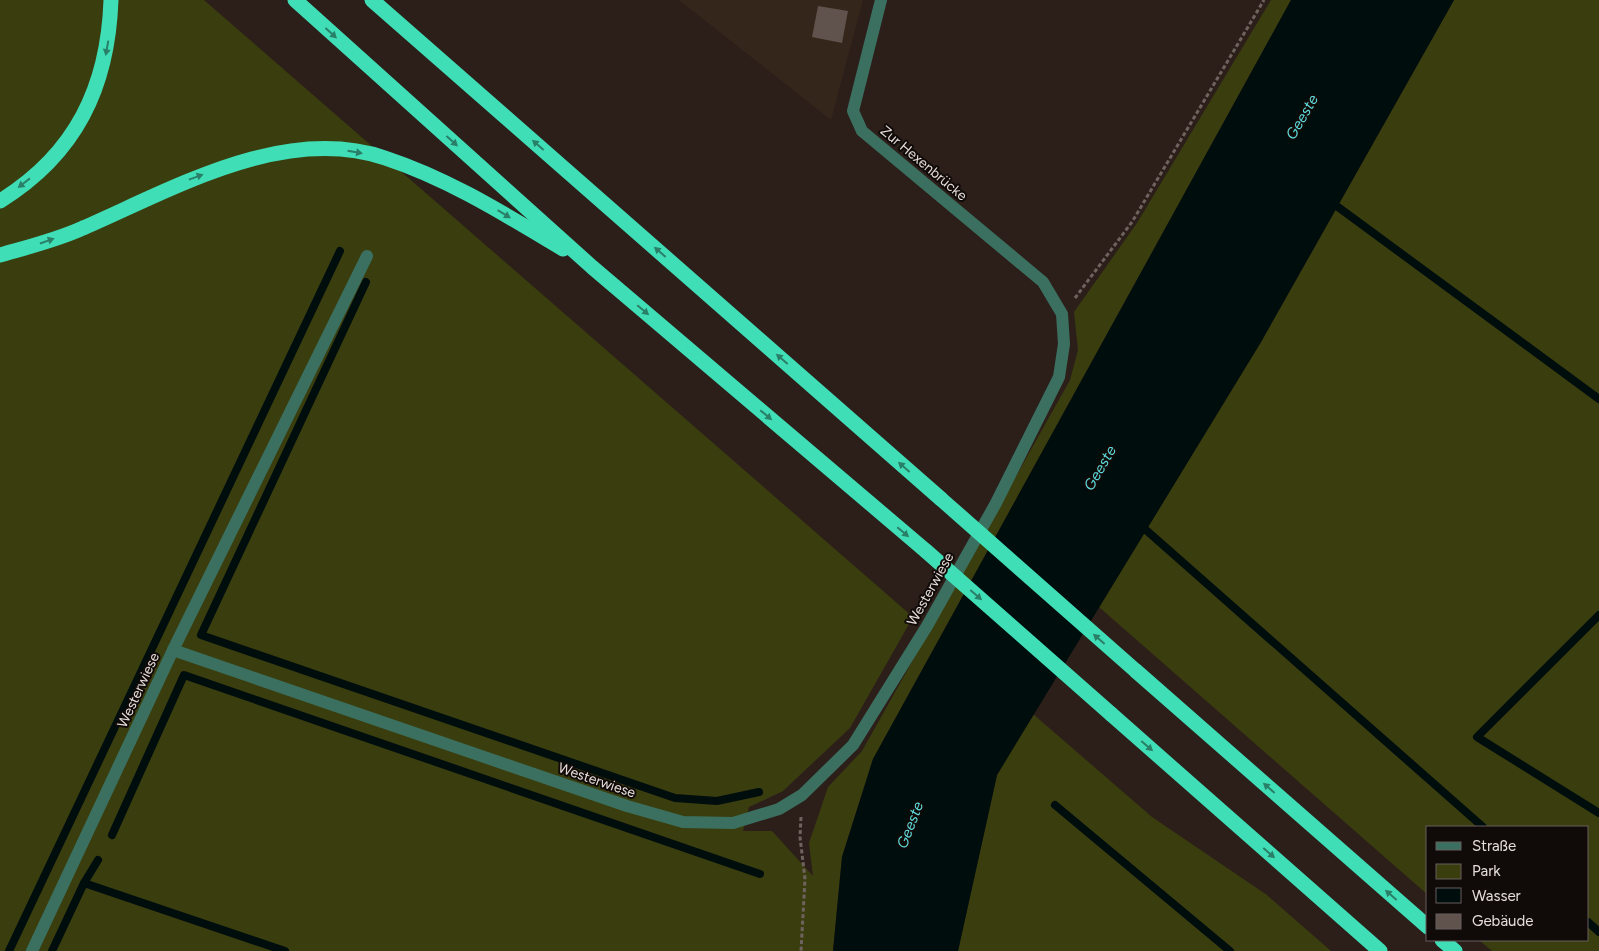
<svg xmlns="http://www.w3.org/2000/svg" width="1599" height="951" font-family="Figtree,sans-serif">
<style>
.industrial{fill:#35261b}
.green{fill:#3a3d0e}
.water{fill:#000d0d}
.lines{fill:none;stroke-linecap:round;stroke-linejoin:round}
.stream{stroke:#000d0d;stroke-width:8}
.building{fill:#60524c}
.path{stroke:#6f635f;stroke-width:3;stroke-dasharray:4 2.5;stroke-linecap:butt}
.minor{stroke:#3b7060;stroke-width:12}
.highway{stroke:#3fdeb6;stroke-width:15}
.highway-bridge{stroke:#3fdeb6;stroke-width:15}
.oneway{fill:#2a7f68}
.labels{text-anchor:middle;stroke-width:4;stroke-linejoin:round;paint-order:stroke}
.street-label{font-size:14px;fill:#e7dedb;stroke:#100b08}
.water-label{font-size:15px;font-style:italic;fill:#5ddbdd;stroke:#100b08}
</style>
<rect width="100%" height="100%" fill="#2c1f1a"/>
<path class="industrial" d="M 679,0 L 863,0 L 831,120 Z"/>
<g class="green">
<path d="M 0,0 L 204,0 L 913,617 L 850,728 L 783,791 L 749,807 L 743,831 L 772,831 L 813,876 L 809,843 L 828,787 L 862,751 L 1070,380 L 1078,350 L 1074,312 L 1137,223 L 1271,0 L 1291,0 L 873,759 L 842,857 L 833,951 L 0,951 Z"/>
<path d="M 1454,0 L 1599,0 L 1599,951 L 1492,951 L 1479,940 L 1588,940 L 1588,827 L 1428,827 L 1428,895 L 1099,607 L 1261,342 Z"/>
<path d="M 1033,714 L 1152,817 L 1267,895 L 1331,951 L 958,951 L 997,775 Z"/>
</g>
<path class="water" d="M 1291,0 L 1454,0 L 1261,342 L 997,775 L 958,951 L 833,951 L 842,857 L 873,759 Z"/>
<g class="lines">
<g class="stream">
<path d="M 1338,207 L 1599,399"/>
<path d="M 366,282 L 201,635 L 675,798 L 717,801 L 759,792"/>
<path d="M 1146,530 L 1483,827"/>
<path d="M 1599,615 L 1477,737 L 1599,813"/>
<path d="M 1055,805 L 1230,951"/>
<path d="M 112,835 L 184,675 L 760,874"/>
<path d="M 84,883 L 285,951"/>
<path d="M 1588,922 L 1599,932"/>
<path d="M 9,951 L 340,251"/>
<path d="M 52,951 L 84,883 L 98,860"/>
</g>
</g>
<path class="building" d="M 818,6 L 848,11 L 842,43 L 812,37 Z"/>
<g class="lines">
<g class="path">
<path d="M 1075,298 L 1132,222 L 1264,0"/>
<path d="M 801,817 L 800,837 L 805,879 L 801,951"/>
</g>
<g class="minor">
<path d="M 173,650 L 367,256"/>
<path d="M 32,951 L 173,650 L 627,806 L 683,822 L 733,823 L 779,809 L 802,795 L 853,745 L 927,626 L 996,503 L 1059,377 L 1064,344 L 1062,314 L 1043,282 L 862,131 L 853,111 L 881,0"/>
</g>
<g class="highway">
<path d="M 295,0 L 592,267 L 926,551"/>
<path d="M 372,0 L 941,499"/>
<path d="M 0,201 C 76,154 108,87 111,0"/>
<path d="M 0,255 C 28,247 57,240 83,228 C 173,189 284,124 385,158 C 449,179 506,215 563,249"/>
<path d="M 1136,671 L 1428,927"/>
<path d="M 1111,714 L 1380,951"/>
<path d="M 1442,940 L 1455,951"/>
</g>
<g class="highway-bridge">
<path d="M 941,499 L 1136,671"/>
<path d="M 926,551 L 1111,714"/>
</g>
</g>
<defs><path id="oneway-solid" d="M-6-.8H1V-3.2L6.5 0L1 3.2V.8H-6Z" transform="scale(1.25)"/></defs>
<g class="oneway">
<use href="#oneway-solid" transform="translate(331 33) rotate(42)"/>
<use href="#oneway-solid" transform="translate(107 48) rotate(100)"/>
<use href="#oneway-solid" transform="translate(452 141) rotate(42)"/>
<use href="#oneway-solid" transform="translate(538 145) rotate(-139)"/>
<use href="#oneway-solid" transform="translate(355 152) rotate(10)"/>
<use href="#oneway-solid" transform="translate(196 177) rotate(-20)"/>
<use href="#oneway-solid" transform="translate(24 183) rotate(142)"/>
<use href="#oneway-solid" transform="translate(504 214) rotate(31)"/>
<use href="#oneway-solid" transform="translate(47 241) rotate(-19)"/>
<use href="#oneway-solid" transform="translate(660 252) rotate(-139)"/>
<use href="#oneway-solid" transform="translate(643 310) rotate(40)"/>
<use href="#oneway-solid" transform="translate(782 359) rotate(-139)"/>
<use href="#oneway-solid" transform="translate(766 415) rotate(40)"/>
<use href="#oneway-solid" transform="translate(904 467) rotate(-139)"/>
<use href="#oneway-solid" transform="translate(903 532) rotate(40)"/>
<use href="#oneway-solid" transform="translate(976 595) rotate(41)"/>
<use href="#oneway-solid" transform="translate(1099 639) rotate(-139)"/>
<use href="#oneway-solid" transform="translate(1147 746) rotate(41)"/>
<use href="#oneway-solid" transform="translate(1269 788) rotate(-139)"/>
<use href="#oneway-solid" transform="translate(1269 853) rotate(41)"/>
<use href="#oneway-solid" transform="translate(1391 895) rotate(-139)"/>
</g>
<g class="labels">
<g class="street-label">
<text transform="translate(924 163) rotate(40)" y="5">Zur Hexenbrücke</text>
<text transform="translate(930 589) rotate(-61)" y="5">Westerwiese</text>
<text transform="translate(138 690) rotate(-65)" y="5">Westerwiese</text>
<text transform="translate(597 780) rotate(19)" y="5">Westerwiese</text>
</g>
<g class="water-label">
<text transform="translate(1302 117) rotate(-60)" y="5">Geeste</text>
<text transform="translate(1100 468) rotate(-60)" y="5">Geeste</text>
<text transform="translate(910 825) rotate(-69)" y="5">Geeste</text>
</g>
</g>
<rect x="1426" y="826" width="162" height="115" fill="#100b08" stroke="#665f5c"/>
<rect x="1436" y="842" width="25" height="8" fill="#3b7060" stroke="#665f5c"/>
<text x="1472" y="851" font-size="15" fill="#e7dedb">Straße</text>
<rect x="1436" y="864" width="25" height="15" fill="#3a3d0e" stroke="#665f5c"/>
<text x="1472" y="876" font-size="15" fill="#e7dedb">Park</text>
<rect x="1436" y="888" width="25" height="15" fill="#000d0d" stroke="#665f5c"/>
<text x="1472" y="901" font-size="15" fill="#e7dedb">Wasser</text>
<rect x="1436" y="914" width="25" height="15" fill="#60524c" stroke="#665f5c"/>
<text x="1472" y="926" font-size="15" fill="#e7dedb">Gebäude</text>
</svg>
